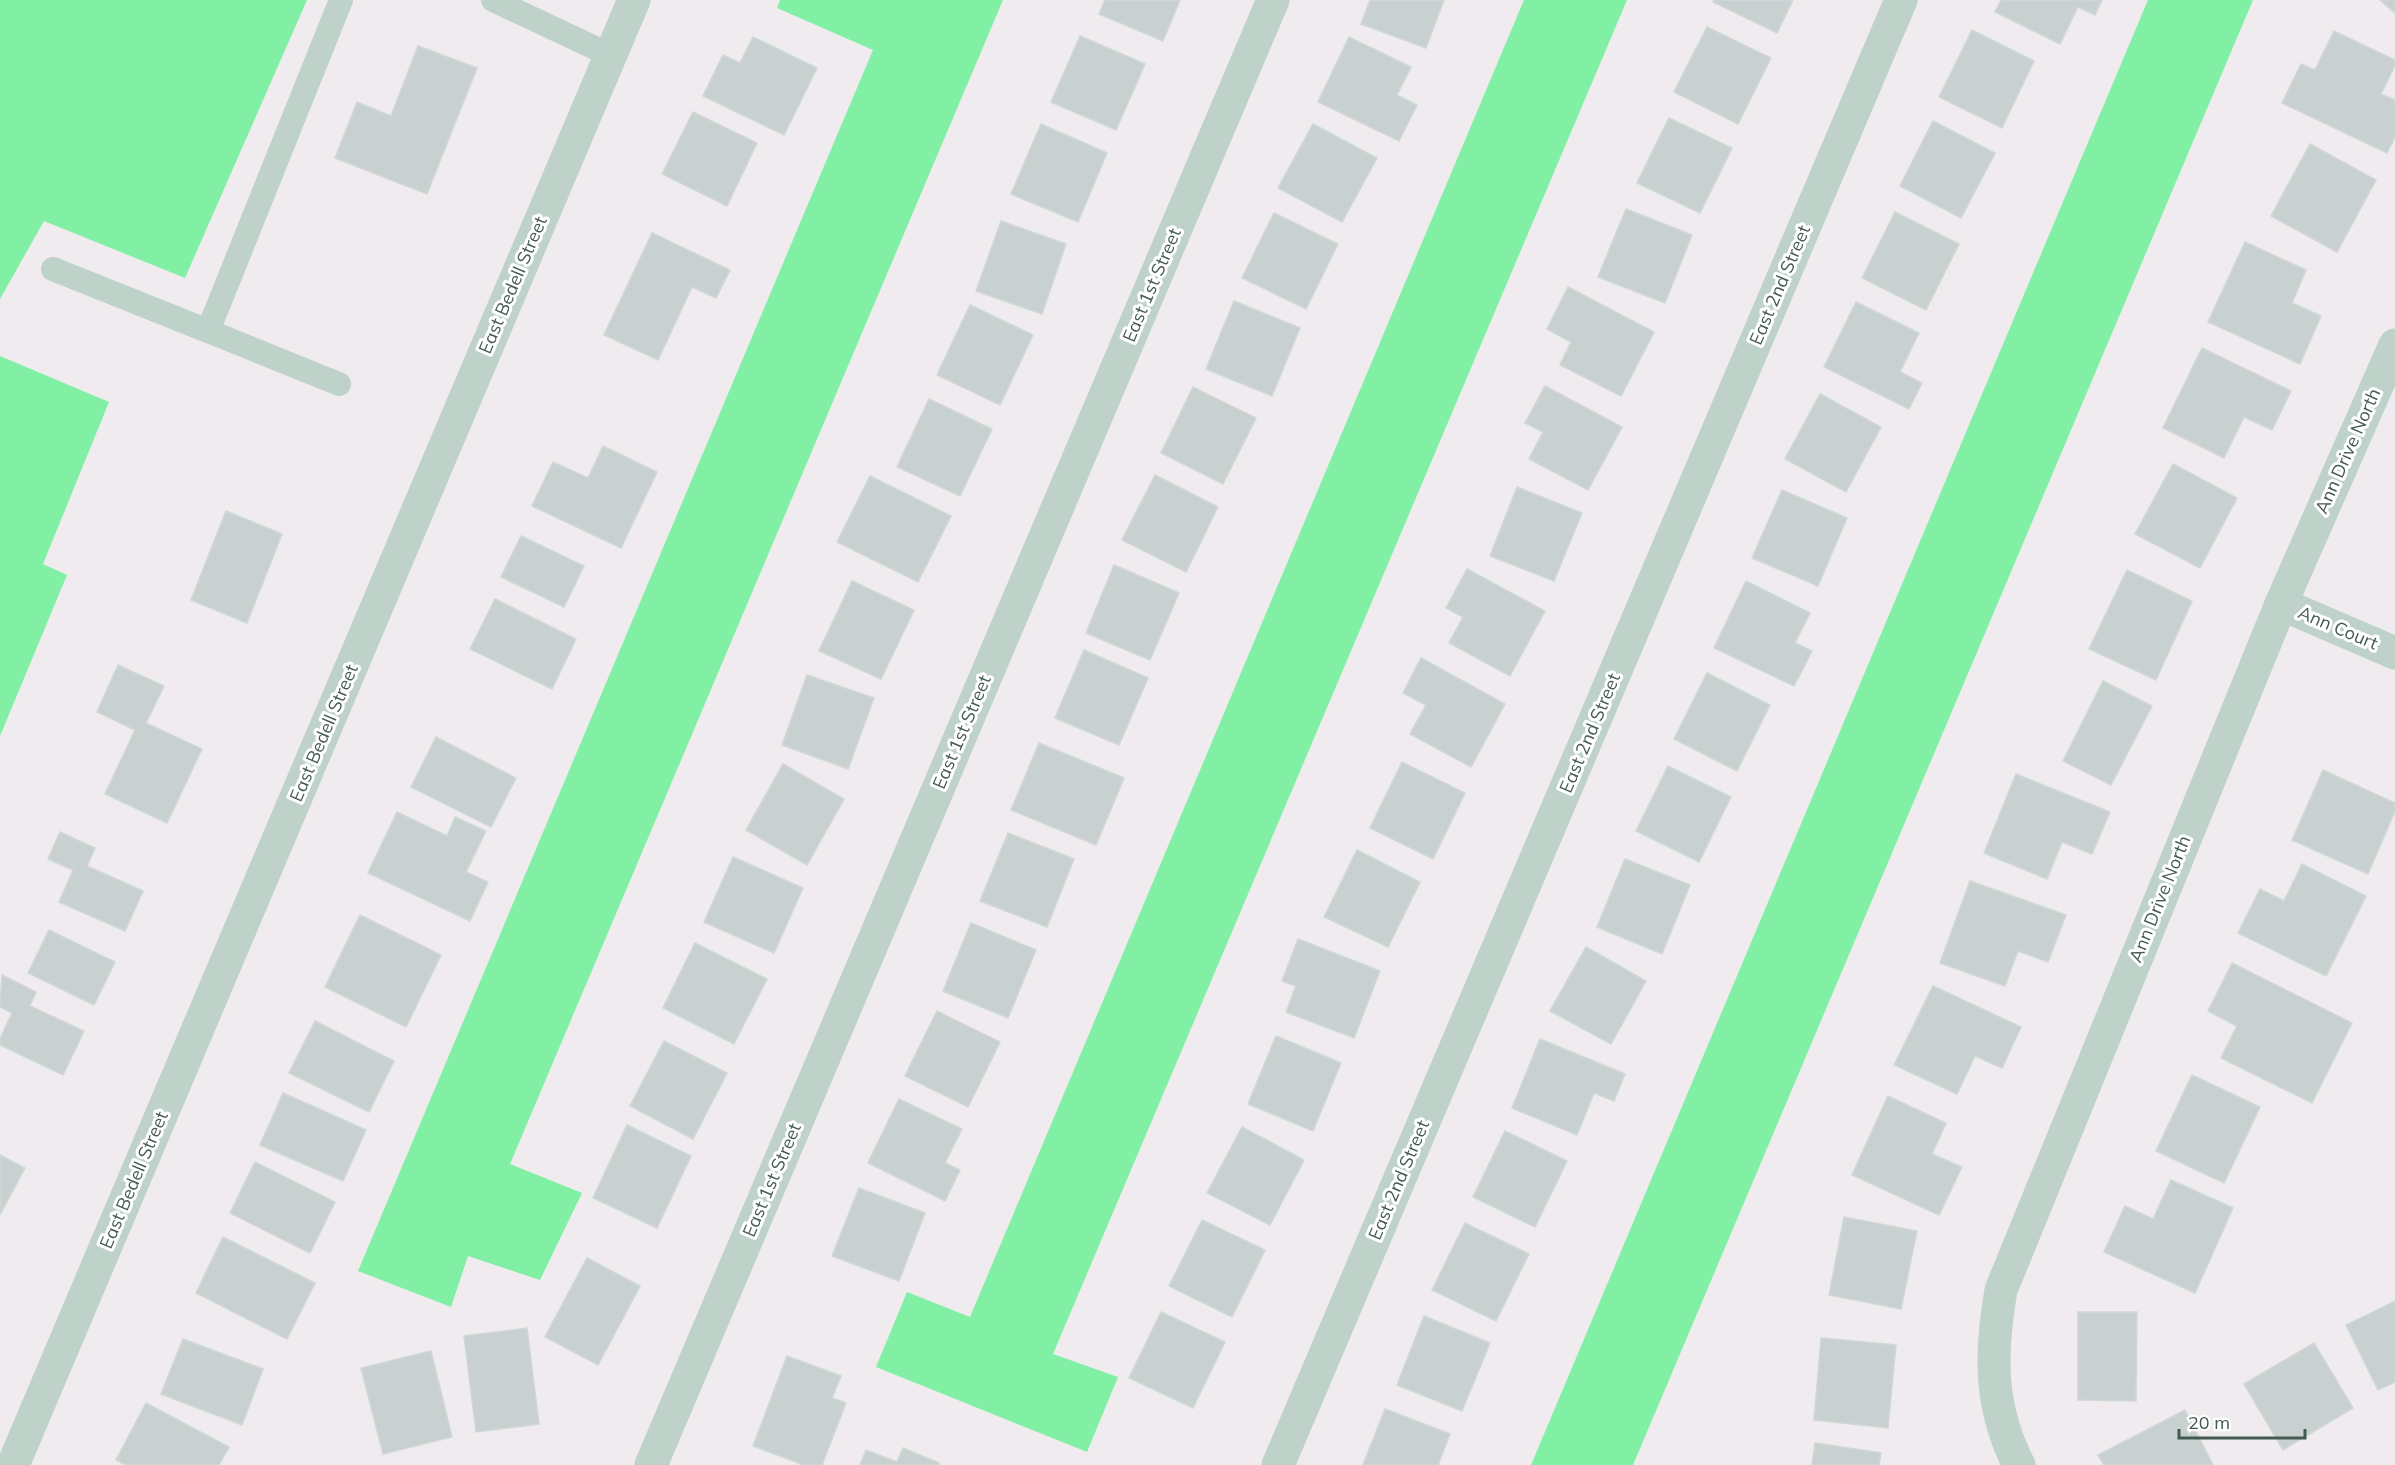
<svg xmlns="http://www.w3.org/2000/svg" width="2395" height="1465" font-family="Mulish,sans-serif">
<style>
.water{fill:#81f0a5}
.building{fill:#c8d1d0;stroke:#cfd8d7;stroke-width:1.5}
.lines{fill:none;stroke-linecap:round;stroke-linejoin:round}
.lane{stroke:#bed2ca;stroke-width:24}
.street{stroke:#bed2ca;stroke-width:33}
.labels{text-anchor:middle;stroke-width:6;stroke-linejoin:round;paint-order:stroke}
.street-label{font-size:18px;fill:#435a51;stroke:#fff}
</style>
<rect width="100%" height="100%" fill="#efebee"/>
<g class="water">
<path d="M 0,0 L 307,0 L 185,278 L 44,221 L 0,299 Z"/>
<path d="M 780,0 L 1003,0 L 510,1164 L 582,1193 L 540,1280 L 468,1256 L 451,1307 L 358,1271 L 873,50 L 777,8 Z"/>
<path d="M 1524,0 L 1627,0 L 1053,1354 L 1118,1377 L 1087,1452 L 876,1367 L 907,1292 L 970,1317 Z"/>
<path d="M 2148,0 L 2253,0 L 1633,1465 L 1531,1465 Z"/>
<path d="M 0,356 L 109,402 L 43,564 L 67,575 L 0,736 Z"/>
</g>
<g class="building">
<path d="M 1105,0 L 1180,0 L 1163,41 L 1099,14 Z"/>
<path d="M 1370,0 L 1444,0 L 1426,48 L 1361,24 Z"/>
<path d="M 1714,0 L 1793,0 L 1777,33 L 1713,2 Z"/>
<path d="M 2001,0 L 2102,0 L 2095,15 L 2078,7 L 2060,44 L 1995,12 Z"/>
<path d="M 2380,0 L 2395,0 L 2395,13 Z"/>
<path d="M 1707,27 L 1771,58 L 1738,124 L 1674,92 Z"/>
<path d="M 1972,30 L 2034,61 L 2002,128 L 1939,97 Z"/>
<path d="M 2334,31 L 2395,60 L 2395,65 L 2381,94 L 2395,100 L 2395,137 L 2387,153 L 2282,103 L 2301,64 L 2315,70 Z"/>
<path d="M 1080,36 L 1145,64 L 1116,130 L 1051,102 Z"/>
<path d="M 753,37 L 817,68 L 784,135 L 703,96 L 723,55 L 740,63 Z"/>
<path d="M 1349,37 L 1411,67 L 1397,95 L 1417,105 L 1399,141 L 1318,102 Z"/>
<path d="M 418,46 L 477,68 L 427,194 L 335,158 L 357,102 L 391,116 Z"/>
<path d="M 693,112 L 757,143 L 727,206 L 662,174 Z"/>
<path d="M 1669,118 L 1732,148 L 1700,213 L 1637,183 Z"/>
<path d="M 1933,121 L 1995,153 L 1961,218 L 1900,186 Z"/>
<path d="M 1041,124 L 1107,153 L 1078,222 L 1011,194 Z"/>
<path d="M 1313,124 L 1377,158 L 1342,222 L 1278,188 Z"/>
<path d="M 2310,144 L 2376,180 L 2337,252 L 2271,216 Z"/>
<path d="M 1626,209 L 1692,235 L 1665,303 L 1598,277 Z"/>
<path d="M 1895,212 L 1959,244 L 1926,310 L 1862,278 Z"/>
<path d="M 1274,213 L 1338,244 L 1306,309 L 1242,278 Z"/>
<path d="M 1001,221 L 1066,244 L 1042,314 L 976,291 Z"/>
<path d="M 652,233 L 730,270 L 716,298 L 692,287 L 658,360 L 604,335 Z"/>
<path d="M 2245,242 L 2306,270 L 2292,303 L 2321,316 L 2300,364 L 2208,322 Z"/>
<path d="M 1568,287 L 1654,332 L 1621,396 L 1560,365 L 1571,342 L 1547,329 Z"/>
<path d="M 1234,301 L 1300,328 L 1272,396 L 1206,369 Z"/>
<path d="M 1856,302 L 1919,333 L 1900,372 L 1922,383 L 1909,409 L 1824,367 Z"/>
<path d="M 970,305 L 1033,335 L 1000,405 L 937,375 Z"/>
<path d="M 2202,348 L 2291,391 L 2272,430 L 2244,417 L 2224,458 L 2163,428 Z"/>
<path d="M 1545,386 L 1622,427 L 1588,490 L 1529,459 L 1543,432 L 1525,423 Z"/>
<path d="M 1193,387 L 1256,418 L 1223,484 L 1161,453 Z"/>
<path d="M 1820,394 L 1881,427 L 1846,492 L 1785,459 Z"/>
<path d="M 929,399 L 992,429 L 960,496 L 897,467 Z"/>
<path d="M 603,446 L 657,472 L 621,548 L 532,506 L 553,462 L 588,478 Z"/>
<path d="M 2173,464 L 2237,498 L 2200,568 L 2135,534 Z"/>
<path d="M 1155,475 L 1218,507 L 1186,572 L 1122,540 Z"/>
<path d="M 870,476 L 951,516 L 918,582 L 837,542 Z"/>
<path d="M 1517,487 L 1582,513 L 1554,581 L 1490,556 Z"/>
<path d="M 1782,490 L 1847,518 L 1818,586 L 1752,558 Z"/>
<path d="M 226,511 L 282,534 L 247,623 L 191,600 Z"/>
<path d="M 521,536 L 584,566 L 564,607 L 501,577 Z"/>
<path d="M 1114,565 L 1179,593 L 1150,660 L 1086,633 Z"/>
<path d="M 1467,569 L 1545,611 L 1510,676 L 1449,643 L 1463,617 L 1446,608 Z"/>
<path d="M 2127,570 L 2192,601 L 2156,680 L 2089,649 Z"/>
<path d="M 852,581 L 914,610 L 881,679 L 819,651 Z"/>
<path d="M 1746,581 L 1810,613 L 1795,643 L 1812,651 L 1794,686 L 1714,648 Z"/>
<path d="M 495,599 L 576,639 L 552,689 L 470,649 Z"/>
<path d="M 1084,650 L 1148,678 L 1119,745 L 1055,718 Z"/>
<path d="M 1421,658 L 1505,704 L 1471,767 L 1410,734 L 1426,705 L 1403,693 Z"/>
<path d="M 118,665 L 164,686 L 146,723 L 202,749 L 167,823 L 105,794 L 135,730 L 97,712 Z"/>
<path d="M 1707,673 L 1770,705 L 1737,771 L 1674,739 Z"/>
<path d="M 807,675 L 874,698 L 848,769 L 782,745 Z"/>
<path d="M 2103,681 L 2152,706 L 2111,785 L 2063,761 Z"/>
<path d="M 436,737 L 516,778 L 491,827 L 411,787 Z"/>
<path d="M 1039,743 L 1124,778 L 1096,845 L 1011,810 Z"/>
<path d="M 1402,762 L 1465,793 L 1433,859 L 1370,828 Z"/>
<path d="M 783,764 L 844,799 L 807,865 L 746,830 Z"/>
<path d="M 1668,766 L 1731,797 L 1699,862 L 1636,831 Z"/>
<path d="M 2323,770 L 2395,803 L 2395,811 L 2368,874 L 2292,840 Z"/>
<path d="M 2016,774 L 2110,812 L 2092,854 L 2062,842 L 2047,879 L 1984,853 Z"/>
<path d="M 397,812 L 447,836 L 455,817 L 486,831 L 466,872 L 488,882 L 470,921 L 368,873 Z"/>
<path d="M 60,832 L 95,848 L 87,866 L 143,891 L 125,931 L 59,902 L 73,870 L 48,859 Z"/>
<path d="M 1008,833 L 1074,859 L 1047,927 L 980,901 Z"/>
<path d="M 1357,850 L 1420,882 L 1388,947 L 1324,917 Z"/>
<path d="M 733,857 L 803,888 L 774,953 L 704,922 Z"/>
<path d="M 1625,859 L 1690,885 L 1662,954 L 1597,927 Z"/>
<path d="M 2302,864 L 2366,896 L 2326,976 L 2238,933 L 2260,889 L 2284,901 Z"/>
<path d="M 1970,881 L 2066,915 L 2048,962 L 2018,951 L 2005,986 L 1940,963 Z"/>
<path d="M 360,915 L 441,955 L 406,1027 L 325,987 Z"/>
<path d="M 971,923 L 1036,950 L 1008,1018 L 943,991 Z"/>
<path d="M 49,930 L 115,962 L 94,1005 L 28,973 Z"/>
<path d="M 1298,939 L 1380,971 L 1354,1038 L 1286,1012 L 1296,986 L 1282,981 Z"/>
<path d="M 695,943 L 767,979 L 734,1044 L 663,1008 Z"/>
<path d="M 1586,947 L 1646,981 L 1611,1044 L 1550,1011 Z"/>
<path d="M 2232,963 L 2352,1023 L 2312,1103 L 2221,1058 L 2237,1026 L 2208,1011 Z"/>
<path d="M 2,975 L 36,992 L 30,1006 L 84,1031 L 63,1075 L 0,1045 L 0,1039 L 12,1013 L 0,1007 Z"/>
<path d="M 1933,986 L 2021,1027 L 2002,1068 L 1975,1056 L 1957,1094 L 1894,1065 Z"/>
<path d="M 937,1011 L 1000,1042 L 968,1107 L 905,1076 Z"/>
<path d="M 315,1021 L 394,1061 L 369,1112 L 289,1073 Z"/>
<path d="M 1276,1036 L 1341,1063 L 1313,1131 L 1248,1104 Z"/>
<path d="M 1540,1039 L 1625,1074 L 1614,1101 L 1594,1093 L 1577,1135 L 1512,1108 Z"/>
<path d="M 664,1041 L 727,1073 L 693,1139 L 630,1106 Z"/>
<path d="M 2192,1075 L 2260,1107 L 2224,1183 L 2156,1151 Z"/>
<path d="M 283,1093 L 366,1130 L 343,1181 L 260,1145 Z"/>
<path d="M 1888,1096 L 1946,1123 L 1932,1154 L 1962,1167 L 1939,1215 L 1852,1175 Z"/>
<path d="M 899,1099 L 962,1129 L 945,1163 L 960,1170 L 945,1201 L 868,1163 Z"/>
<path d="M 627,1125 L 691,1156 L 657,1228 L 593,1198 Z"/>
<path d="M 1242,1127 L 1304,1160 L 1270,1225 L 1207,1193 Z"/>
<path d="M 1505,1131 L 1567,1161 L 1535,1227 L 1473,1197 Z"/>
<path d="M 0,1155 L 25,1168 L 0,1215 Z"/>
<path d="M 255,1162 L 335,1202 L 310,1253 L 230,1213 Z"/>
<path d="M 2171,1180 L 2233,1208 L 2195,1293 L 2104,1252 L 2125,1206 L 2153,1219 Z"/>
<path d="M 859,1188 L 925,1213 L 899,1281 L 832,1256 Z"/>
<path d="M 1844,1217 L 1917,1231 L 1901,1309 L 1829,1295 Z"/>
<path d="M 1202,1220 L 1265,1250 L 1232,1317 L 1169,1286 Z"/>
<path d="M 1465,1223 L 1529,1254 L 1496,1321 L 1432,1290 Z"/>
<path d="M 223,1237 L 315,1283 L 287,1339 L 196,1293 Z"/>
<path d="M 587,1258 L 640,1286 L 598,1365 L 545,1337 Z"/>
<path d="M 2395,1301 L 2395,1382 L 2378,1390 L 2346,1325 Z"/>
<path d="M 1161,1312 L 1225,1342 L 1193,1408 L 1129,1378 Z"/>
<path d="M 2078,1312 L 2137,1312 L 2136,1401 L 2078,1400 Z"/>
<path d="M 1424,1316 L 1490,1343 L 1462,1411 L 1397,1385 Z"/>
<path d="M 527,1328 L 539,1424 L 476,1432 L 464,1336 Z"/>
<path d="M 1821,1338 L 1896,1345 L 1888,1428 L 1814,1420 Z"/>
<path d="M 183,1339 L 263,1369 L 242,1425 L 161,1394 Z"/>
<path d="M 2314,1343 L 2353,1408 L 2283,1450 L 2244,1384 Z"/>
<path d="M 431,1351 L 452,1437 L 383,1454 L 361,1368 Z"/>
<path d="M 787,1356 L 841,1376 L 832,1398 L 846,1403 L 822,1465 L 804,1465 L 753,1446 Z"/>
<path d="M 146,1403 L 229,1447 L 219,1465 L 126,1465 L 116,1460 Z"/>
<path d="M 1385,1409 L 1450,1434 L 1438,1465 L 1363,1465 Z"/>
<path d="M 2185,1410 L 2213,1465 L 2104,1465 L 2098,1455 Z"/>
<path d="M 1815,1443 L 1881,1453 L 1879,1465 L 1812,1465 Z"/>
<path d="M 903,1448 L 939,1463 L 939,1465 L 860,1465 L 866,1450 L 897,1462 Z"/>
</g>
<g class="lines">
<g class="lane">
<path d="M 493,0 L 610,55"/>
<path d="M 53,269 L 208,331 L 341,0"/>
<path d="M 208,331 L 339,384"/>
</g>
<g class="street">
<path d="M 2281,604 L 2395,653"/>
<path d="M 13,1465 L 634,0"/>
<path d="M 651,1465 L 1273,0"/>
<path d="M 1278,1465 L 1901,0"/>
<path d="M 2019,1465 C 1989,1407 1990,1353 2001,1290 L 2281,604 L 2395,345"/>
</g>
</g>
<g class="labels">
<g class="street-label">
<text transform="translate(513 285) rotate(-67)" y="6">East Bedell Street</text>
<text transform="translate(1152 285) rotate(-67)" y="6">East 1st Street</text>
<text transform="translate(1780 285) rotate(-67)" y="6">East 2nd Street</text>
<text transform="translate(2348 451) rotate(-66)" y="6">Ann Drive North</text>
<text transform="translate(2338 628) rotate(23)" y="6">Ann Court</text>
<text transform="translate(962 732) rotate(-67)" y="6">East 1st Street</text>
<text transform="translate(324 733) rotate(-67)" y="6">East Bedell Street</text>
<text transform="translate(1590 733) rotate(-67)" y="6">East 2nd Street</text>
<text transform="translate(2160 899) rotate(-68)" y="6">Ann Drive North</text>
<text transform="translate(134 1180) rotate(-67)" y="6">East Bedell Street</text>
<text transform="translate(772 1180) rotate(-67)" y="6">East 1st Street</text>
<text transform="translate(1399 1180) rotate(-67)" y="6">East 2nd Street</text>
</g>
</g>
<path d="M2179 1429v9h126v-9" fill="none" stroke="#435a51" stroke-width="3"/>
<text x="2188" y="1429" font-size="18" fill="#435a51" stroke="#ffffff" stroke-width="4.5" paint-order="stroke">20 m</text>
</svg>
